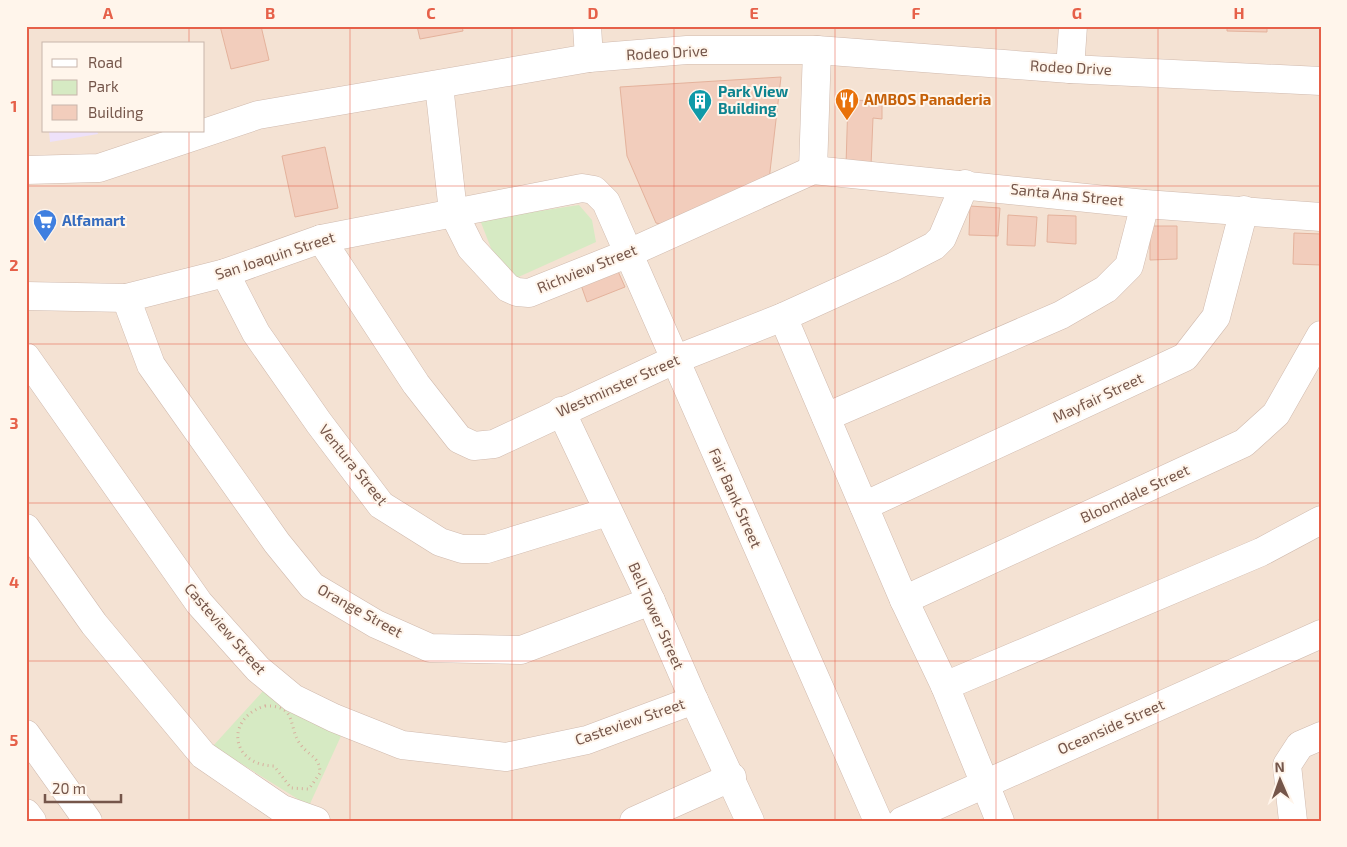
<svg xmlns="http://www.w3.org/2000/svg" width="1347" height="847" font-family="'Exo 2',sans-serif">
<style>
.residential{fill:#f4e2d3;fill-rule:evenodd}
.education{fill:#eee1f9}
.green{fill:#d6eac3}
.building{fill:#f2cdbc;stroke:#e4b29c}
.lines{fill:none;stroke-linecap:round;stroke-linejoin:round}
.minor-casing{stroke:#d0baae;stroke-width:29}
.path{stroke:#d7b09f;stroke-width:3;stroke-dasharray:1 4;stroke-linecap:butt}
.minor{stroke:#fff;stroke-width:28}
.grid{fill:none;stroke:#e66049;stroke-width:1;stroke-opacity:0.55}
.labels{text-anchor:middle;stroke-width:4;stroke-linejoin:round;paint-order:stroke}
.street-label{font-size:15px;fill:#75564a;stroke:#fff5eb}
.culture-label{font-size:15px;font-weight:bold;fill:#0d838f;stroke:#fff5eb;text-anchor:start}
.food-label{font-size:15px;font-weight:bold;fill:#c56008;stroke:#fff5eb;text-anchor:start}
.shop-label{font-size:15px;font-weight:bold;fill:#366cbe;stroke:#fff5eb;text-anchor:start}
.neatline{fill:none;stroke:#e66049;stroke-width:2}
.grid-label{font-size:16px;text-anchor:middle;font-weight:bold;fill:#e66049}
</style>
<rect width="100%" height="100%" fill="#fcf1e4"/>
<path class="residential" d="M 26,26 L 1321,26 L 1321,821 L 26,821 ZM 44,44 L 204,44 L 204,131 L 44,131 Z"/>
<path class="education" d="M 49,131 L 97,131 L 98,134 L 50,142 Z"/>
<g class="green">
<path d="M 579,205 L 592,220 L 596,242 L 514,279 L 496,261 L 480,220 Z"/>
<path d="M 264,690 L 341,736 L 309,806 L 213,746 Z"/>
</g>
<g class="building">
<path d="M 220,26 L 261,26 L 269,60 L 231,69 Z"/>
<path d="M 417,26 L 462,26 L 463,31 L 420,39 Z"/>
<path d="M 1227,26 L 1267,26 L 1267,32 L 1227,31 Z"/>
<path d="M 781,77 L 769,180 L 665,225 L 656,223 L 627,156 L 620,87 Z"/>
<path d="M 848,100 L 882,101 L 882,119 L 873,118 L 871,166 L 846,165 Z"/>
<path d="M 325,147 L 338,208 L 295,217 L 282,156 Z"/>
<path d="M 970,206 L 1000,208 L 998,236 L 969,235 Z"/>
<path d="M 1008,215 L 1037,217 L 1035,246 L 1007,245 Z"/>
<path d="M 1048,215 L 1076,216 L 1076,244 L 1047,242 Z"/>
<path d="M 1150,226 L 1177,226 L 1177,259 L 1150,260 Z"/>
<path d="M 1294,233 L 1321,234 L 1321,265 L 1293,264 Z"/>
<path d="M 617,269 L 625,287 L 587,302 L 581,285 Z"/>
</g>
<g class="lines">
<g class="minor-casing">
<g id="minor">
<path d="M 587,26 L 589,58"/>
<path d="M 1070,69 L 1073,26"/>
<path d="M 439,85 L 453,212 L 471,248 L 508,288 L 517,292 L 529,293 L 629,253 L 813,170 L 1145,204 L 1321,217"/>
<path d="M 26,170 L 99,168 L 258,115 L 589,58 L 687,50 L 817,50 L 1070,69 L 1321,81"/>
<path d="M 813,170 L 817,50"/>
<path d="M 321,239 L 416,384 L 459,439 L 474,446 L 494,444 L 674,360 L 783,317 L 893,267 L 934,246 L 942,238 L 965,184"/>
<path d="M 225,273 L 256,333 L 319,423 L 381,505 L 440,542 L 462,549 L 487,549 L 607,512"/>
<path d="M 26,296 L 126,298 L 225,273 L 321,239 L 582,188 L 594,190 L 606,202 L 878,821"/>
<path d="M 126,298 L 151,365 L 277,543 L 312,586 L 376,624 L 430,648 L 521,650 L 651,601"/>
<path d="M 783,317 L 904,600 L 945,686 L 1000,821"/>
<path d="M 26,357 L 199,603 L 258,669 L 293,698 L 334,718 L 402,745 L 506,757 L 587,740 L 694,700"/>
<path d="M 561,411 L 651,601 L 694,700 L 750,821"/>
<path d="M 826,417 L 1061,315 L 1106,289 L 1129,266 L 1145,204"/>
<path d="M 864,506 L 1185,357 L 1216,317 L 1244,210"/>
<path d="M 26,528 L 94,624 L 203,755 L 282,809 L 316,821"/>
<path d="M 904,600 L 1244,443 L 1276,414 L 1321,335"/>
<path d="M 945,686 L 1261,552 L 1321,520"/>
<path d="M 26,734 L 88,821"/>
<path d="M 26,813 L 32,821"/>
<path d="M 634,821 L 732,777"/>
<path d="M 902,821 L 1321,634"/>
<path d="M 1293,821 L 1287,765 L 1300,745 L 1321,736"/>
</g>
</g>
<path class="path" d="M 265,706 C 299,705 287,728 301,745 C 310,757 320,757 320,773 L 309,789 L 291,788 L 274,766 C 230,765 225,718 265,706 Z"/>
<use href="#minor" class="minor"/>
</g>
<path class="grid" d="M 189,26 L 189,44M 350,26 L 350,821M 512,26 L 512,821M 674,26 L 674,821M 835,26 L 835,821M 996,26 L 996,821M 1158,26 L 1158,821M 189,131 L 189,821M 26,186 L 1321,186M 26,344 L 1321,344M 26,503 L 1321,503M 26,661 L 1321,661"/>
<defs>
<g id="restaurant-pin" transform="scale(1.25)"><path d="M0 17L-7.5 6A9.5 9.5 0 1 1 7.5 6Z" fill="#e8710a" stroke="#fff5eb"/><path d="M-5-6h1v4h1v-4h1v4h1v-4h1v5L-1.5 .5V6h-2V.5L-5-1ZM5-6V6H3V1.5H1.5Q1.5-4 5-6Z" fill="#fff"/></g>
<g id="building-pin" transform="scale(1.25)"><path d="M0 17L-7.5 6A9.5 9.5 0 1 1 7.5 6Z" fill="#0f9aa8" stroke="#fff5eb"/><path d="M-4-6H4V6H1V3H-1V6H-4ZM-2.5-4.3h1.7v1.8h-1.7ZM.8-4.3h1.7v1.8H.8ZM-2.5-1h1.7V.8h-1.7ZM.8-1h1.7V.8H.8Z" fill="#fff"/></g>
<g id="supermarket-pin" transform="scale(1.25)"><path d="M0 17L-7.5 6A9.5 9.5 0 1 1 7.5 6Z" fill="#3f7fe0" stroke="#fff5eb"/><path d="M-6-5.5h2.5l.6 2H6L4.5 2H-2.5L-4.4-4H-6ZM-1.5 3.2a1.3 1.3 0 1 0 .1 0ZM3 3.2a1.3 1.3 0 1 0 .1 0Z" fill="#fff"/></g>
</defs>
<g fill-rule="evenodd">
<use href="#restaurant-pin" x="847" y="100"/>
<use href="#building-pin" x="700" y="101"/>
<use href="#supermarket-pin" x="45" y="221"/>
</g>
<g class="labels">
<g class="street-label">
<text transform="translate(667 53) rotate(-3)" y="5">Rodeo Drive</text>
<text transform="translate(1071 68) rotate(3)" y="5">Rodeo Drive</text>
<text transform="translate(1067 195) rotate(6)" y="5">Santa Ana Street</text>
<text transform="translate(275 256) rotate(-18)" y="5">San Joaquin Street</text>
<text transform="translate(587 269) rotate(-22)" y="5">Richview Street</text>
<text transform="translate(618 386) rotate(-24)" y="5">Westminster Street</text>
<text transform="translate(1098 398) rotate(-25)" y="5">Mayfair Street</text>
<text transform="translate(353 465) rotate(51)" y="5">Ventura Street</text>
<text transform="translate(1135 494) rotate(-25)" y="5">Bloomdale Street</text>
<text transform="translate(735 498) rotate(66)" y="5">Fair Bank Street</text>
<text transform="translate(360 611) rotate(29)" y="5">Orange Street</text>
<text transform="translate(656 616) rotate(66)" y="5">Bell Tower Street</text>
<text transform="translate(225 629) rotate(49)" y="5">Casteview Street</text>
<text transform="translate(630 722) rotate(-19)" y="5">Casteview Street</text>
<text transform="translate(1111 727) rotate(-24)" y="5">Oceanside Street</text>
</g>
<g class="culture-label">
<text x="718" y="97">Park View<tspan x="718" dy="17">Building</tspan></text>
</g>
<g class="food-label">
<text x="864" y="105">AMBOS Panaderia</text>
</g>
<g class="shop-label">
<text x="62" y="226">Alfamart</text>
</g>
</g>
<rect width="1347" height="847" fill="none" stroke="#fff5eb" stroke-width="55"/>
<rect x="42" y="42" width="162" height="90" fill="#fff5eb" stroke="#c8b5ab"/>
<rect x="52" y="59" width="25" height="8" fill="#ffffff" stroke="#c8b5ab"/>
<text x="88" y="68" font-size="15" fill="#75564a">Road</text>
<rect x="52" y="80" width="25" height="15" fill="#d6eac3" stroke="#c8b5ab"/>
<text x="88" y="92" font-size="15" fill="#75564a">Park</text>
<rect x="52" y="105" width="25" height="15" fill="#f2cdbc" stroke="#c8b5ab"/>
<text x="88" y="118" font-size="15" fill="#75564a">Building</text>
<g transform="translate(1280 780) rotate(358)" stroke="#fff5eb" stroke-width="4" paint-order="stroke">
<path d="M0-4L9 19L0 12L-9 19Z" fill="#75564a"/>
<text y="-8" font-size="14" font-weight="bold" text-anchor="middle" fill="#75564a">N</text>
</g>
<path d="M45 794v8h76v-8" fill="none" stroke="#75564a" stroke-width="2.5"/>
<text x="52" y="794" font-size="15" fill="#75564a" stroke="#fff5eb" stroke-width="4" paint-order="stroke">20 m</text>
<rect x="28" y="28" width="1292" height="792" class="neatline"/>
<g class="grid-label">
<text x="108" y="19">A</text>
<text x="270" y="19">B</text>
<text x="431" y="19">C</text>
<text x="593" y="19">D</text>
<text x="754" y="19">E</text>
<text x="916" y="19">F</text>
<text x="1077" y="19">G</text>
<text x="1239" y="19">H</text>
<text x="14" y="112">1</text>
<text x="14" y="271">2</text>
<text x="14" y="429">3</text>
<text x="14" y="588">4</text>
<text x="14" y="746">5</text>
</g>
</svg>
